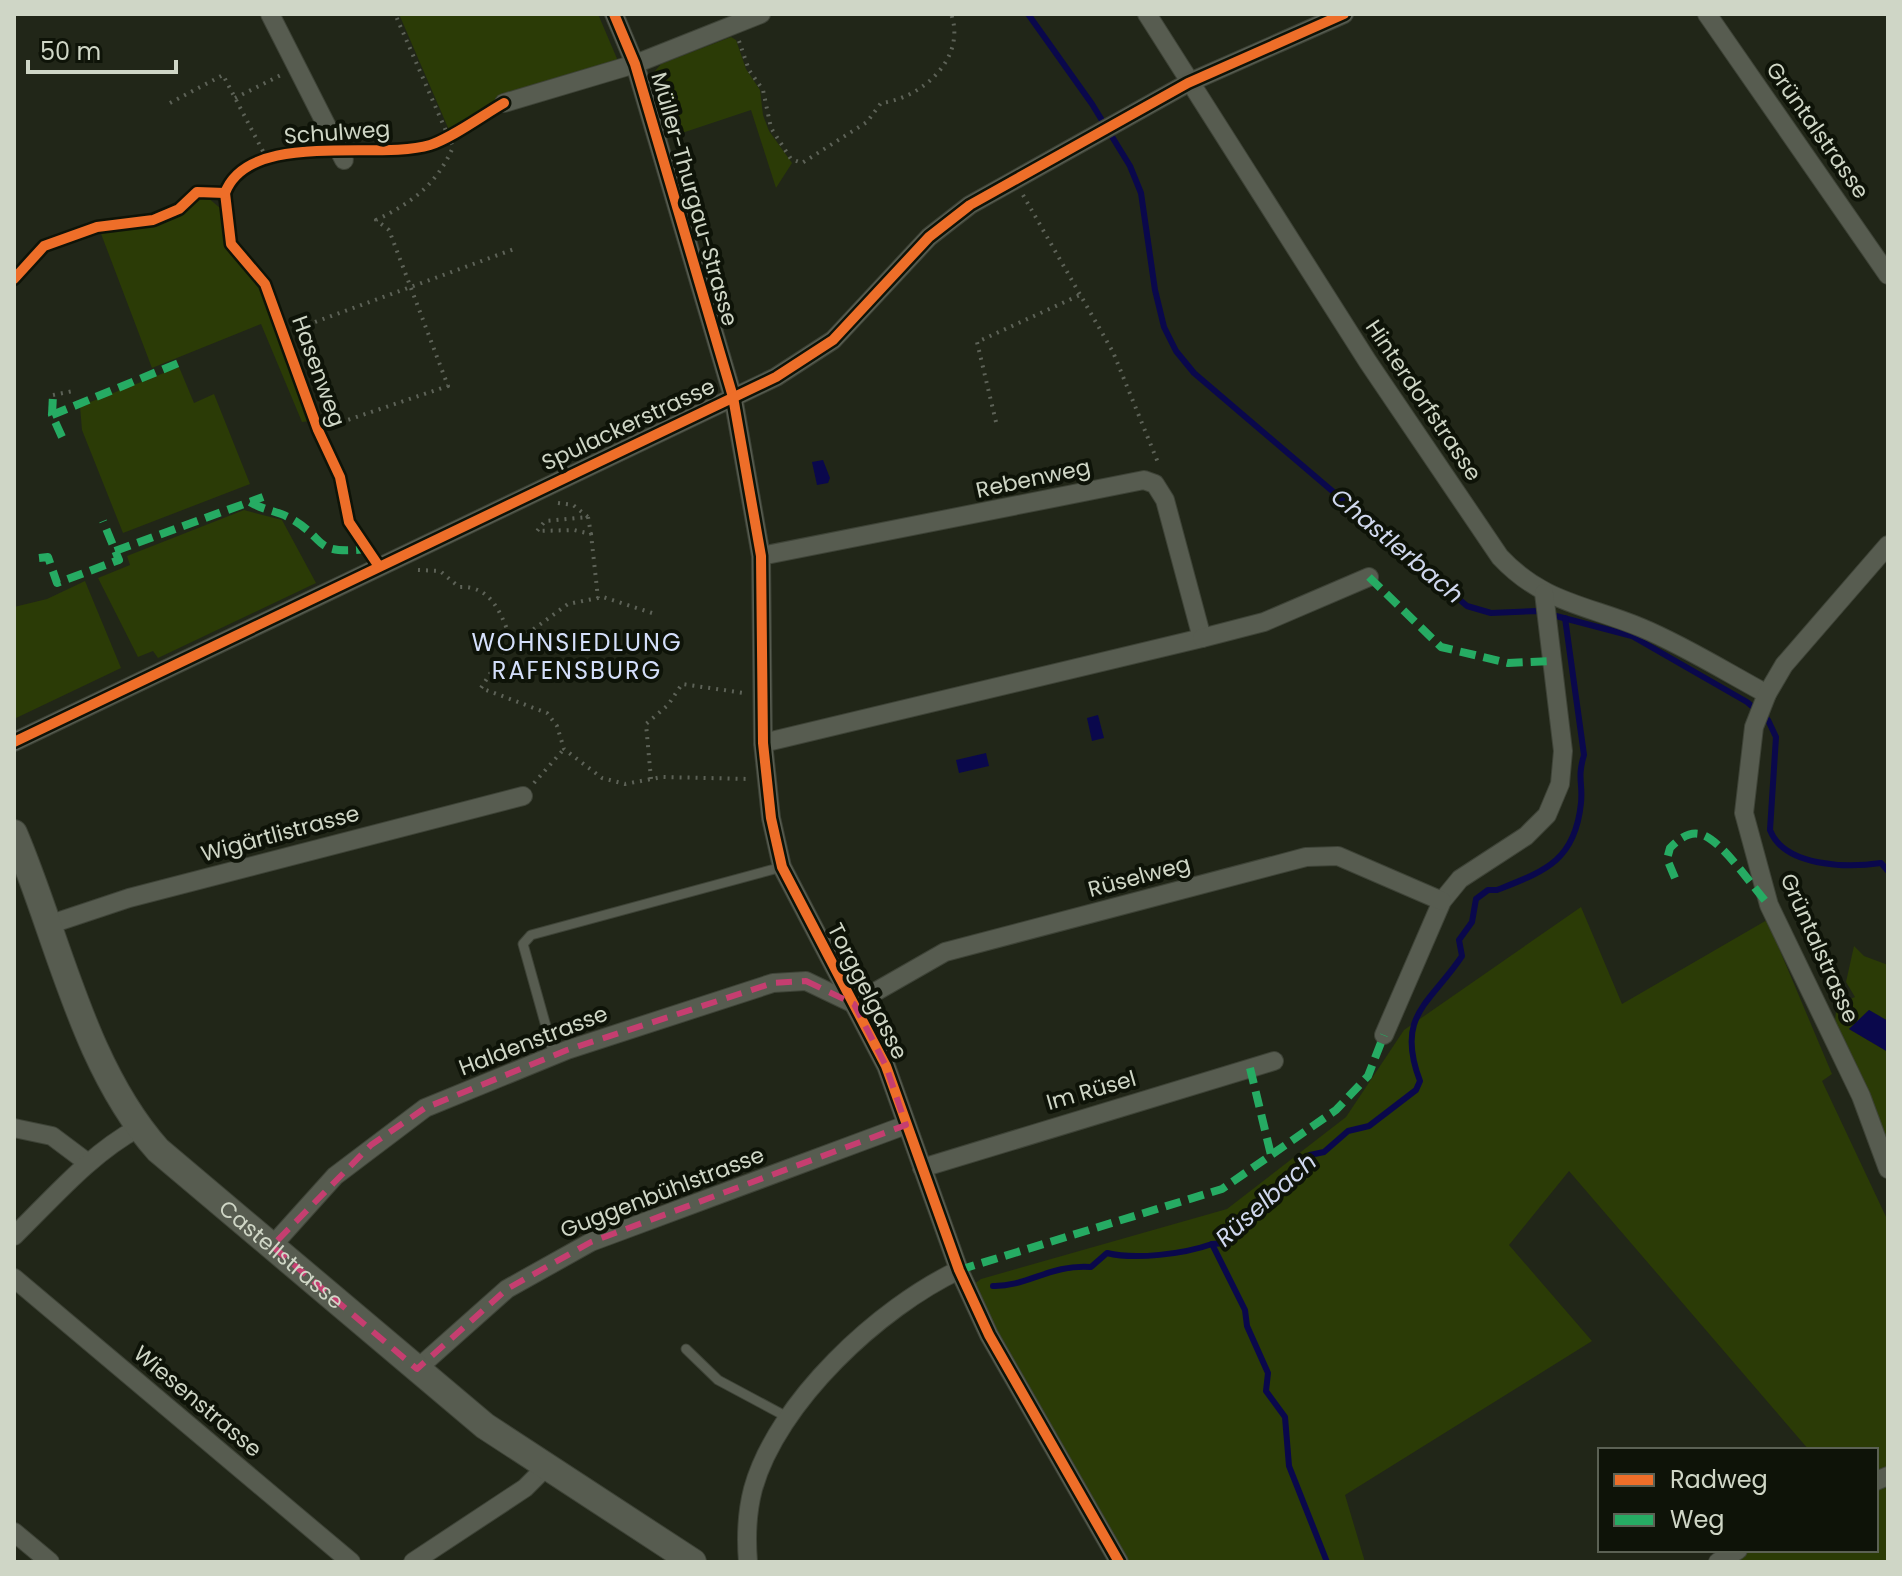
<svg xmlns="http://www.w3.org/2000/svg" width="1902" height="1576" font-family="Poppins,sans-serif">
<style>
.green{fill:#2b3b06}
.water{fill:#0a084c}
.lines{fill:none;stroke-linecap:round;stroke-linejoin:round}
.stream{stroke:#0a084c;stroke-width:6}
.lane-casing{stroke:#3e4337;stroke-width:11}
.street-casing{stroke:#3e4337;stroke-width:20}
.secondary-casing{stroke:#3e4337;stroke-width:28}
.path{stroke:#5d6257;stroke-width:4;stroke-dasharray:2 6;stroke-linecap:butt}
.lane{stroke:#575c50;stroke-width:9}
.street{stroke:#575c50;stroke-width:18}
.secondary{stroke:#575c50;stroke-width:26}
.quiet{stroke:#26ab63;stroke-width:8;stroke-dasharray:16 8;stroke-linecap:butt}
.cycleway-casing{stroke:#0e1308;stroke-width:15}
.cycleway{stroke:#ee6e29;stroke-width:10}
.marked{fill:none;stroke:#c53e70;stroke-width:6;stroke-dasharray:16 10;stroke-linejoin:round}
.labels{text-anchor:middle;stroke-width:8;stroke-linejoin:round;paint-order:stroke}
.street-label{font-size:22px;fill:#cfd6c6;stroke:#0e1308}
.water-label{font-size:24px;font-style:italic;fill:#d0d8ee;stroke:#0e1308}
.neighbourhood-label{font-size:24px;letter-spacing:2px;fill:#d4dffb;stroke:#0e1308}
</style>
<rect width="100%" height="100%" fill="#212618"/>
<g class="green">
<path d="M 399,14 L 598,14 L 618,61 L 506,97 L 449,130 Z"/>
<path d="M 731,37 L 736,40 L 746,69 L 760,90 L 763,115 L 769,131 L 792,163 L 776,188 L 751,110 L 667,138 L 649,78 L 661,64 Z"/>
<path d="M 206,196 L 220,208 L 226,247 L 260,288 L 310,421 L 302,422 L 261,324 L 152,368 L 100,231 C 123,228 147,228 169,219 C 183,212 191,198 206,196 Z"/>
<path d="M 179,367 L 194,403 L 214,394 L 250,484 L 123,533 L 82,430 L 80,406 Z"/>
<path d="M 244,510 L 282,520 L 316,583 L 158,658 L 153,651 L 138,657 L 98,578 L 130,565 L 127,556 Z"/>
<path d="M 85,581 L 121,668 L 14,719 L 14,607 L 47,599 Z"/>
<path d="M 1581,907 L 1622,1004 L 1767,920 L 1832,1074 L 1822,1081 L 1888,1221 L 1888,1472 L 1876,1476 L 1876,1450 L 1809,1450 L 1569,1171 L 1509,1245 L 1592,1341 L 1345,1495 L 1365,1562 L 1126,1562 L 1000,1344 L 974,1284 L 981,1279 L 1227,1209 L 1346,1117 L 1404,1030 Z"/>
<path d="M 1854,946 L 1864,956 L 1888,965 L 1888,1021 L 1869,1010 L 1849,1029 L 1888,1052 L 1888,1155 L 1835,1020 L 1837,1004 L 1855,997 L 1846,982 Z"/>
<path d="M 1888,1481 L 1888,1562 L 1726,1562 L 1746,1550 L 1876,1550 L 1876,1486 Z"/>
</g>
<g class="water">
<path d="M 823,460 L 830,478 L 828,483 L 817,485 L 812,462 Z"/>
<path d="M 1098,715 L 1104,738 L 1092,741 L 1087,718 Z"/>
<path d="M 986,753 L 989,766 L 959,773 L 956,760 Z"/>
<path d="M 1869,1010 L 1888,1021 L 1888,1052 L 1849,1029 Z"/>
</g>
<g class="lines">
<g class="stream">
<path d="M 1028,14 L 1092,104 L 1130,166 L 1141,193 L 1155,290 L 1164,327 L 1176,351 L 1194,373 L 1467,606 L 1491,613 L 1537,611 L 1632,636 L 1747,702 L 1768,720 L 1776,737 L 1770,830 C 1784,867 1847,868 1881,863 L 1888,871"/>
<path d="M 993,1286 C 1027,1287 1050,1264 1091,1267 L 1107,1253 C 1135,1260 1184,1254 1212,1244"/>
<path d="M 1327,1562 L 1289,1466 L 1285,1417 L 1266,1391 L 1268,1373 L 1247,1326 L 1245,1310 L 1212,1244 L 1226,1243 L 1262,1206 L 1282,1193 L 1298,1167 L 1310,1155 L 1324,1152 L 1348,1131 L 1369,1126 L 1416,1090 L 1420,1081 C 1395,1015 1430,1004 1462,956 L 1459,940 L 1472,922 L 1476,899 L 1488,890 L 1497,890 C 1545,871 1575,861 1581,803 C 1583,783 1577,778 1584,755 L 1565,618"/>
</g>
<g class="lane-casing">
<g id="lane">
<path d="M 554,1055 L 523,944 L 531,935 L 782,867"/>
<path d="M 686,1349 L 718,1380 L 789,1418"/>
</g>
</g>
<g class="street-casing">
<g id="street">
<path d="M 270,14 L 344,160"/>
<path d="M 614,14 L 635,64 L 733,397 L 761,556 L 763,743 L 771,818 L 782,867 L 886,1066 L 959,1270 L 989,1335 L 1119,1562"/>
<path d="M 1147,14 L 1368,362 L 1500,557 C 1543,603 1587,605 1642,628 C 1685,646 1726,672 1767,694"/>
<path d="M 1707,14 L 1888,275"/>
<path d="M 504,103 L 635,64 L 761,14"/>
<path d="M 1888,545 L 1784,665 L 1767,694 L 1754,727 L 1744,813 L 1769,905 L 1861,1096 L 1888,1169"/>
<path d="M 761,556 L 1144,480 L 1155,484 L 1165,500 L 1202,638 L 763,743"/>
<path d="M 1202,638 L 1264,622 L 1369,577"/>
<path d="M 14,742 L 776,377 L 833,340 L 929,237 L 970,205 L 1188,83 L 1344,14"/>
<path d="M 51,924 L 129,898 L 523,796"/>
<path d="M 1384,1035 L 1442,901 L 1460,879 L 1526,836 L 1547,815 L 1560,784 L 1563,751 L 1544,593"/>
<path d="M 14,1128 L 52,1136 L 88,1163"/>
<path d="M 922,1168 L 1274,1061"/>
<path d="M 14,1236 C 53,1198 90,1154 138,1128"/>
<path d="M 272,1246 L 335,1176 L 425,1108 L 567,1050 L 773,983 L 806,981 L 854,1004 L 945,952 L 1306,857 L 1338,856 L 1442,901"/>
<path d="M 14,1278 L 351,1562"/>
<path d="M 417,1369 L 507,1289 L 591,1242 L 906,1125"/>
<path d="M 1876,1481 L 1888,1476"/>
<path d="M 14,1532 L 50,1562"/>
<path d="M 413,1562 L 525,1488 L 545,1468"/>
<path d="M 748,1562 C 746,1538 747,1512 753,1489 C 777,1402 880,1307 959,1270"/>
<path d="M 1718,1562 L 1738,1550"/>
</g>
</g>
<g class="secondary-casing">
<g id="secondary">
<path id="s1" d="M 14,833 C 58,936 83,1066 158,1150 L 485,1426 L 693,1562"/>
</g>
</g>
<g class="path">
<path d="M 739,41 L 749,70 L 763,90 L 771,128 L 791,159 L 802,163 L 867,122 L 881,103 C 923,98 967,57 951,14"/>
<path d="M 235,98 L 283,74"/>
<path d="M 170,103 L 223,75 L 266,157"/>
<path d="M 360,150 L 430,145 L 490,111"/>
<path d="M 225,193 L 231,244 L 265,284 L 318,430 L 340,477 L 349,522 L 369,552"/>
<path d="M 1023,195 L 1113,352 L 1159,465"/>
<path d="M 14,279 L 44,246 L 97,227 L 153,220 L 179,209 L 197,192 L 225,193 C 240,155 284,155 319,152"/>
<path d="M 285,333 L 517,248"/>
<path d="M 53,395 L 73,391"/>
<path d="M 996,422 L 977,342 L 1080,295"/>
<path d="M 318,430 L 448,386 L 389,230 L 376,220 C 412,203 437,184 453,147 L 395,14"/>
<path d="M 558,503 L 573,505 L 588,517 L 545,521 L 537,531 L 574,530 L 591,534 L 598,598"/>
<path d="M 588,517 L 591,534"/>
<path d="M 418,570 L 440,571 L 459,587 C 494,585 502,618 513,644"/>
<path d="M 652,613 L 603,597 L 568,604 L 505,650 L 481,688 L 547,713 L 557,726 L 564,749 L 602,778 L 625,784 L 662,777 L 751,779"/>
<path d="M 651,779 L 646,724 L 668,705 L 682,684 L 744,693"/>
<path d="M 534,783 L 564,749"/>
</g>
<use href="#lane" class="lane"/>
<use href="#street" class="street"/>
<use href="#secondary" class="secondary"/>
<g class="quiet">
<path d="M 52,415 L 53,395"/>
<path d="M 62,437 L 52,415 L 181,362"/>
<path d="M 250,502 C 263,510 277,511 290,518 C 329,540 311,555 367,549"/>
<path d="M 115,551 L 263,497"/>
<path d="M 39,558 L 48,557 L 57,583 L 119,560 L 103,521"/>
<path d="M 1369,577 L 1441,647 L 1508,663 L 1551,661"/>
<path d="M 1675,878 L 1667,859 L 1670,848 C 1679,839 1690,830 1703,835 C 1724,843 1753,888 1769,905"/>
<path d="M 1250,1068 L 1271,1155"/>
<path d="M 959,1270 L 1222,1189 L 1336,1110 L 1368,1076 L 1384,1035"/>
</g>
<g class="cycleway-casing">
<g id="cycleway">
<path d="M 614,14 L 635,64 L 733,397 L 761,556 L 763,743 L 771,818 L 782,867 L 886,1066 L 959,1270 L 989,1335 L 1119,1562"/>
<path d="M 225,193 L 231,244 L 265,284 L 318,430 L 340,477 L 349,522 L 378,565"/>
<path d="M 14,279 L 44,246 L 97,227 L 153,220 L 179,209 L 197,192 L 225,193 C 249,129 377,161 430,145 C 452,138 483,115 504,103"/>
<path d="M 14,742 L 776,377 L 833,340 L 929,237 L 970,205 L 1188,83 L 1344,14"/>
</g>
</g>
<use href="#cycleway" class="cycleway"/>
</g>
<path class="marked" d="M 806,981 L 854,1004 L 886,1066 L 906,1125 L 591,1242 L 507,1289 L 417,1369 L 272,1246 L 371,1145 L 425,1108 L 567,1050 L 773,983 Z"/>
<g class="labels">
<g class="street-label">
<text transform="translate(1818 130) rotate(55)" y="8">Grüntalstrasse</text>
<text transform="translate(337 132) rotate(-4)" y="8">Schulweg</text>
<text transform="translate(695 199) rotate(74)" y="8">Müller-Thurgau-Strasse</text>
<text transform="translate(319 371) rotate(70)" y="8">Hasenweg</text>
<text transform="translate(1424 400) rotate(56)" y="8">Hinterdorfstrasse</text>
<text transform="translate(628 424) rotate(-25)" y="8">Spulackerstrasse</text>
<text transform="translate(1033 478) rotate(-12)" y="8">Rebenweg</text>
<text transform="translate(280 833) rotate(-15)" y="8">Wigärtlistrasse</text>
<text transform="translate(1139 876) rotate(-15)" y="8">Rüselweg</text>
<text transform="translate(1820 948) rotate(66)" y="8">Grüntalstrasse</text>
<text transform="translate(868 991) rotate(63)" y="8">Torggelgasse</text>
<text transform="translate(533 1040) rotate(-21)" y="8">Haldenstrasse</text>
<text transform="translate(1091 1090) rotate(-16)" y="8">Im Rüsel</text>
<text transform="translate(662 1192) rotate(-21)" y="8">Guggenbühlstrasse</text>
<text dy="8" stroke="none"><textPath href="#s1" startOffset="512">Castellstrasse</textPath></text>
<text transform="translate(198 1401) rotate(40)" y="8">Wiesenstrasse</text>
</g>
<g class="water-label">
<text transform="translate(1397 546) rotate(40)" y="8">Chastlerbach</text>
<text transform="translate(1266 1200) rotate(-42)" y="8">Rüselbach</text>
</g>
<g class="neighbourhood-label">
<text x="577" y="651">WOHNSIEDLUNG<tspan x="577" dy="28">RAFENSBURG</tspan></text>
</g>
</g>
<rect width="1902" height="1576" fill="none" stroke="#cfd6c6" stroke-width="32"/>
<rect x="1598" y="1448" width="280" height="104" fill="#0e1308" stroke="#5b6154" stroke-width="2"/>
<rect x="1614" y="1474" width="40" height="12" fill="#ee6e29" stroke="#5b6154" stroke-width="2"/>
<text x="1670" y="1488" font-size="24" fill="#cfd6c6">Radweg</text>
<rect x="1614" y="1514" width="40" height="12" fill="#26ab63" stroke="#5b6154" stroke-width="2"/>
<text x="1670" y="1528" font-size="24" fill="#cfd6c6">Weg</text>
<path d="M28 60v12h148v-12" fill="none" stroke="#cfd6c6" stroke-width="4"/>
<text x="40" y="60" font-size="24" fill="#cfd6c6" stroke="#0e1308" stroke-width="6" paint-order="stroke">50 m</text>
</svg>
